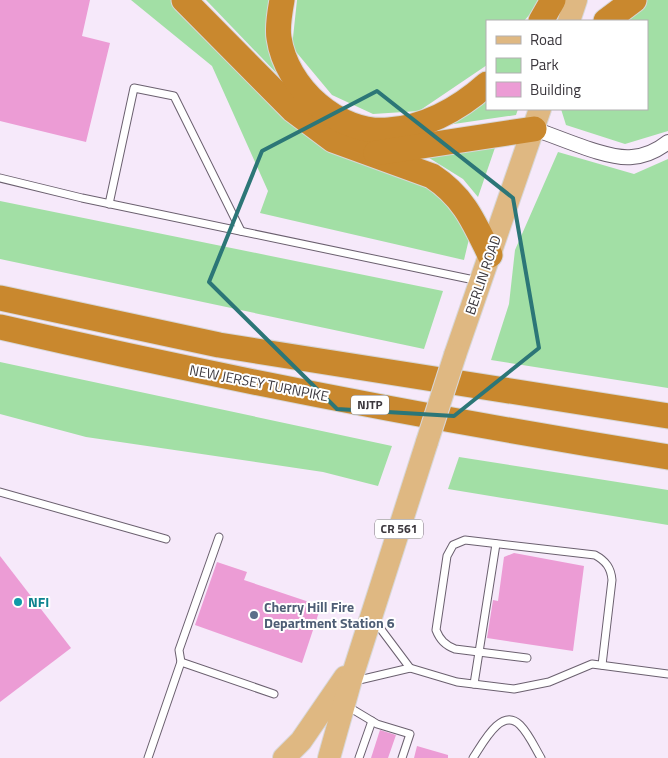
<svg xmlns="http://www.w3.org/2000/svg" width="668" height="758" font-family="'Titillium Web',sans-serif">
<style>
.green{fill:#a2dfa5}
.building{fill:#ec9cd5}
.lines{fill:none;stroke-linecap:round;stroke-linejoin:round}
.lane-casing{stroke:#6b606f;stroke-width:9}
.street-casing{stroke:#6b606f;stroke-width:16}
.primary-casing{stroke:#d8d7d8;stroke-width:24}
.highway-casing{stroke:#d8d7d8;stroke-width:27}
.lane{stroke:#fff;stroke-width:7}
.street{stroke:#fff;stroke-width:14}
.primary{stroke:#dfb882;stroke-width:22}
.highway{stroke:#c9882e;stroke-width:25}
.primary-bridge-casing{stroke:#d8d7d8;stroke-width:24;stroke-linecap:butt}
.primary-bridge{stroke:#dfb882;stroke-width:22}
.marked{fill:none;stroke:#2c7677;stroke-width:4;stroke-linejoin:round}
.culture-dot{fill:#0f9aa8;stroke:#fff;stroke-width:2}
.service-dot{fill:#5c6f8a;stroke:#fff;stroke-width:2}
.labels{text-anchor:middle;stroke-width:4;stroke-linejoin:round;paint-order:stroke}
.shield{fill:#fff;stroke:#767377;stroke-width:1}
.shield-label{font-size:12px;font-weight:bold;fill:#3b373d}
.street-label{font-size:14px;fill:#3b373d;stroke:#fff}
.culture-label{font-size:14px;font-weight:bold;fill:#0d838f;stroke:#fff;text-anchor:start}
.service-label{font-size:14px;font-weight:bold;fill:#4e5e75;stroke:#fff;text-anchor:start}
</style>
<rect width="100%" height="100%" fill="#f6e9fa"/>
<g class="green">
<path d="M 131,0 L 171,0 L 212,37 L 261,96 L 328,149 L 428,184 L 459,215 L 469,239 L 464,260 L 260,213 L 268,191 L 212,66 Z"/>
<path d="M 206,0 L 271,0 L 284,81 Z"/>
<path d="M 297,0 L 542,0 L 524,21 L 487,21 L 487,65 L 419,111 L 373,114 L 332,95 L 292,47 Z"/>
<path d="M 645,0 L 668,0 L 668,131 L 625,144 L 566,125 L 561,109 L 647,109 L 647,21 L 623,21 Z"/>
<path d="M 487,94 L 487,109 L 518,109 L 516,115 L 413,130 Z"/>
<path d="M 498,139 L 478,197 L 463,179 L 426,156 Z"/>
<path d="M 558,152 L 634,174 L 668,159 L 668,388 L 491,360 L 509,304 L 515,250 Z"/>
<path d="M 0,201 L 443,291 L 424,349 L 0,259 Z"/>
<path d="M 0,362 L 392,446 L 378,486 L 323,472 L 86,437 L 0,414 Z"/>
<path d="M 459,457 L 668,490 L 668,525 L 448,489 Z"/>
</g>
<g class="building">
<path d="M 0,0 L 90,0 L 82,36 L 110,43 L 86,142 L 0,121 Z"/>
<path d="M 514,553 L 584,566 L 573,651 L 487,638 L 493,600 L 498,601 L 504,557 Z"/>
<path d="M 0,556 L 71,648 L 0,702 Z"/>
<path d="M 217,562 L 247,572 L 244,580 L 321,606 L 302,663 L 195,625 Z"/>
<path d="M 380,730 L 396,735 L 388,758 L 371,758 Z"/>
<path d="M 417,746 L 448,755 L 448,758 L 414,758 Z"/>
</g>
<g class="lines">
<g class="lane-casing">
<g id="lane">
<path d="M 0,178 L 82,198 L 479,281"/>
<path d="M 109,204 L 134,88 L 174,96 L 241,231"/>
<path d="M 0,492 L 166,539"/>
<path d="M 374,620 L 410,668"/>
<path d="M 527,658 L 455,649 C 445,645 440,640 436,630 L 447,556 L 453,545 L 465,540 L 595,555 C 606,561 611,568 612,580 L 602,665"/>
<path d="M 181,662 L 179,650 L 219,537"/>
<path d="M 355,681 L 410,668 L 457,682 L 514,689 L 549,682 L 592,664 L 668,674"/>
<path d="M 474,684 L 496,544"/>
<path d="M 347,706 L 377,724 L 410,734 L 402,758"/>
<path d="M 148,758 L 181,662 L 274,694"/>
<path d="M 359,758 L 372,721"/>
<path d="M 473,758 C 482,745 501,706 520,725 C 529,734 535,748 541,758"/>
</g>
</g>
<g class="street-casing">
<path id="street" d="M 534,129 C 559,137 608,160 632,157 C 645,156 658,150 668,142"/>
</g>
<g class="primary-casing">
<g id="primary">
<path d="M 569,21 L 576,0"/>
<path d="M 455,355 L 540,109"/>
<path d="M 284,758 L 301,741 L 345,677"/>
<path d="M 329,758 L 350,683 L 427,442"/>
</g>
</g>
<g class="highway-casing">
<g id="highway">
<path d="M 184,0 L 293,110 L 333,140 L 432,176 C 464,197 474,222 490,255"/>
<path d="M 282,0 C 280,11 277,27 279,38 C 286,87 338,135 389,130 C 426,127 460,108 487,84"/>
<path d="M 541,21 L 553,0"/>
<path d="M 606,21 L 634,0"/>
<path d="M 376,153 L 534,129"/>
<path d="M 0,298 L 219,345 L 668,416"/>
<path d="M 0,327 C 221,378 444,421 668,457"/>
</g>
</g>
<use href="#lane" class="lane"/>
<use href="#street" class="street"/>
<use href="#primary" class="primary"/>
<use href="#highway" class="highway"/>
<g class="primary-bridge-casing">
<path id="primary-bridge" d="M 427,442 L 455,355"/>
</g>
<use href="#primary-bridge" class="primary-bridge"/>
</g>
<path class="marked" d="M 377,91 L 513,198 L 539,348 L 454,416 L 337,409 L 209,282 L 262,151 Z"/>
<circle class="culture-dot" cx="18" cy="602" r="5"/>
<circle class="service-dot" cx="254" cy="615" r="5"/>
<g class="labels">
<g class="shield">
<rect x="351" y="395.5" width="38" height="19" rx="4"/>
<rect x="375" y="519.5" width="48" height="19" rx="4"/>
</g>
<g class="shield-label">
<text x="370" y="409">NJTP</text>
<text x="399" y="533">CR 561</text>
</g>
<g class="street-label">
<text transform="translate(483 275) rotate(-71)" y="5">BERLIN ROAD</text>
<text transform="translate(259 383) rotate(11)" y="5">NEW JERSEY TURNPIKE</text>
</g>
<g class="culture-label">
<text x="28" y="607">NFI</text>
</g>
<g class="service-label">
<text x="264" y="612">Cherry Hill Fire<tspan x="264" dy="16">Department Station 6</tspan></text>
</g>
</g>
<rect x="486" y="20" width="162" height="90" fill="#ffffff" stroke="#b1afb1"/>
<rect x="496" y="36" width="25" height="8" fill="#dfb882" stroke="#b1afb1"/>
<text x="530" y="45" font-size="15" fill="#3b373d">Road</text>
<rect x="496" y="58" width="25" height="15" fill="#a2dfa5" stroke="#b1afb1"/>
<text x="530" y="70" font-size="15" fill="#3b373d">Park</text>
<rect x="496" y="82" width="25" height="15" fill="#ec9cd5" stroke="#b1afb1"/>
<text x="530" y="95" font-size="15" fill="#3b373d">Building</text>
</svg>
